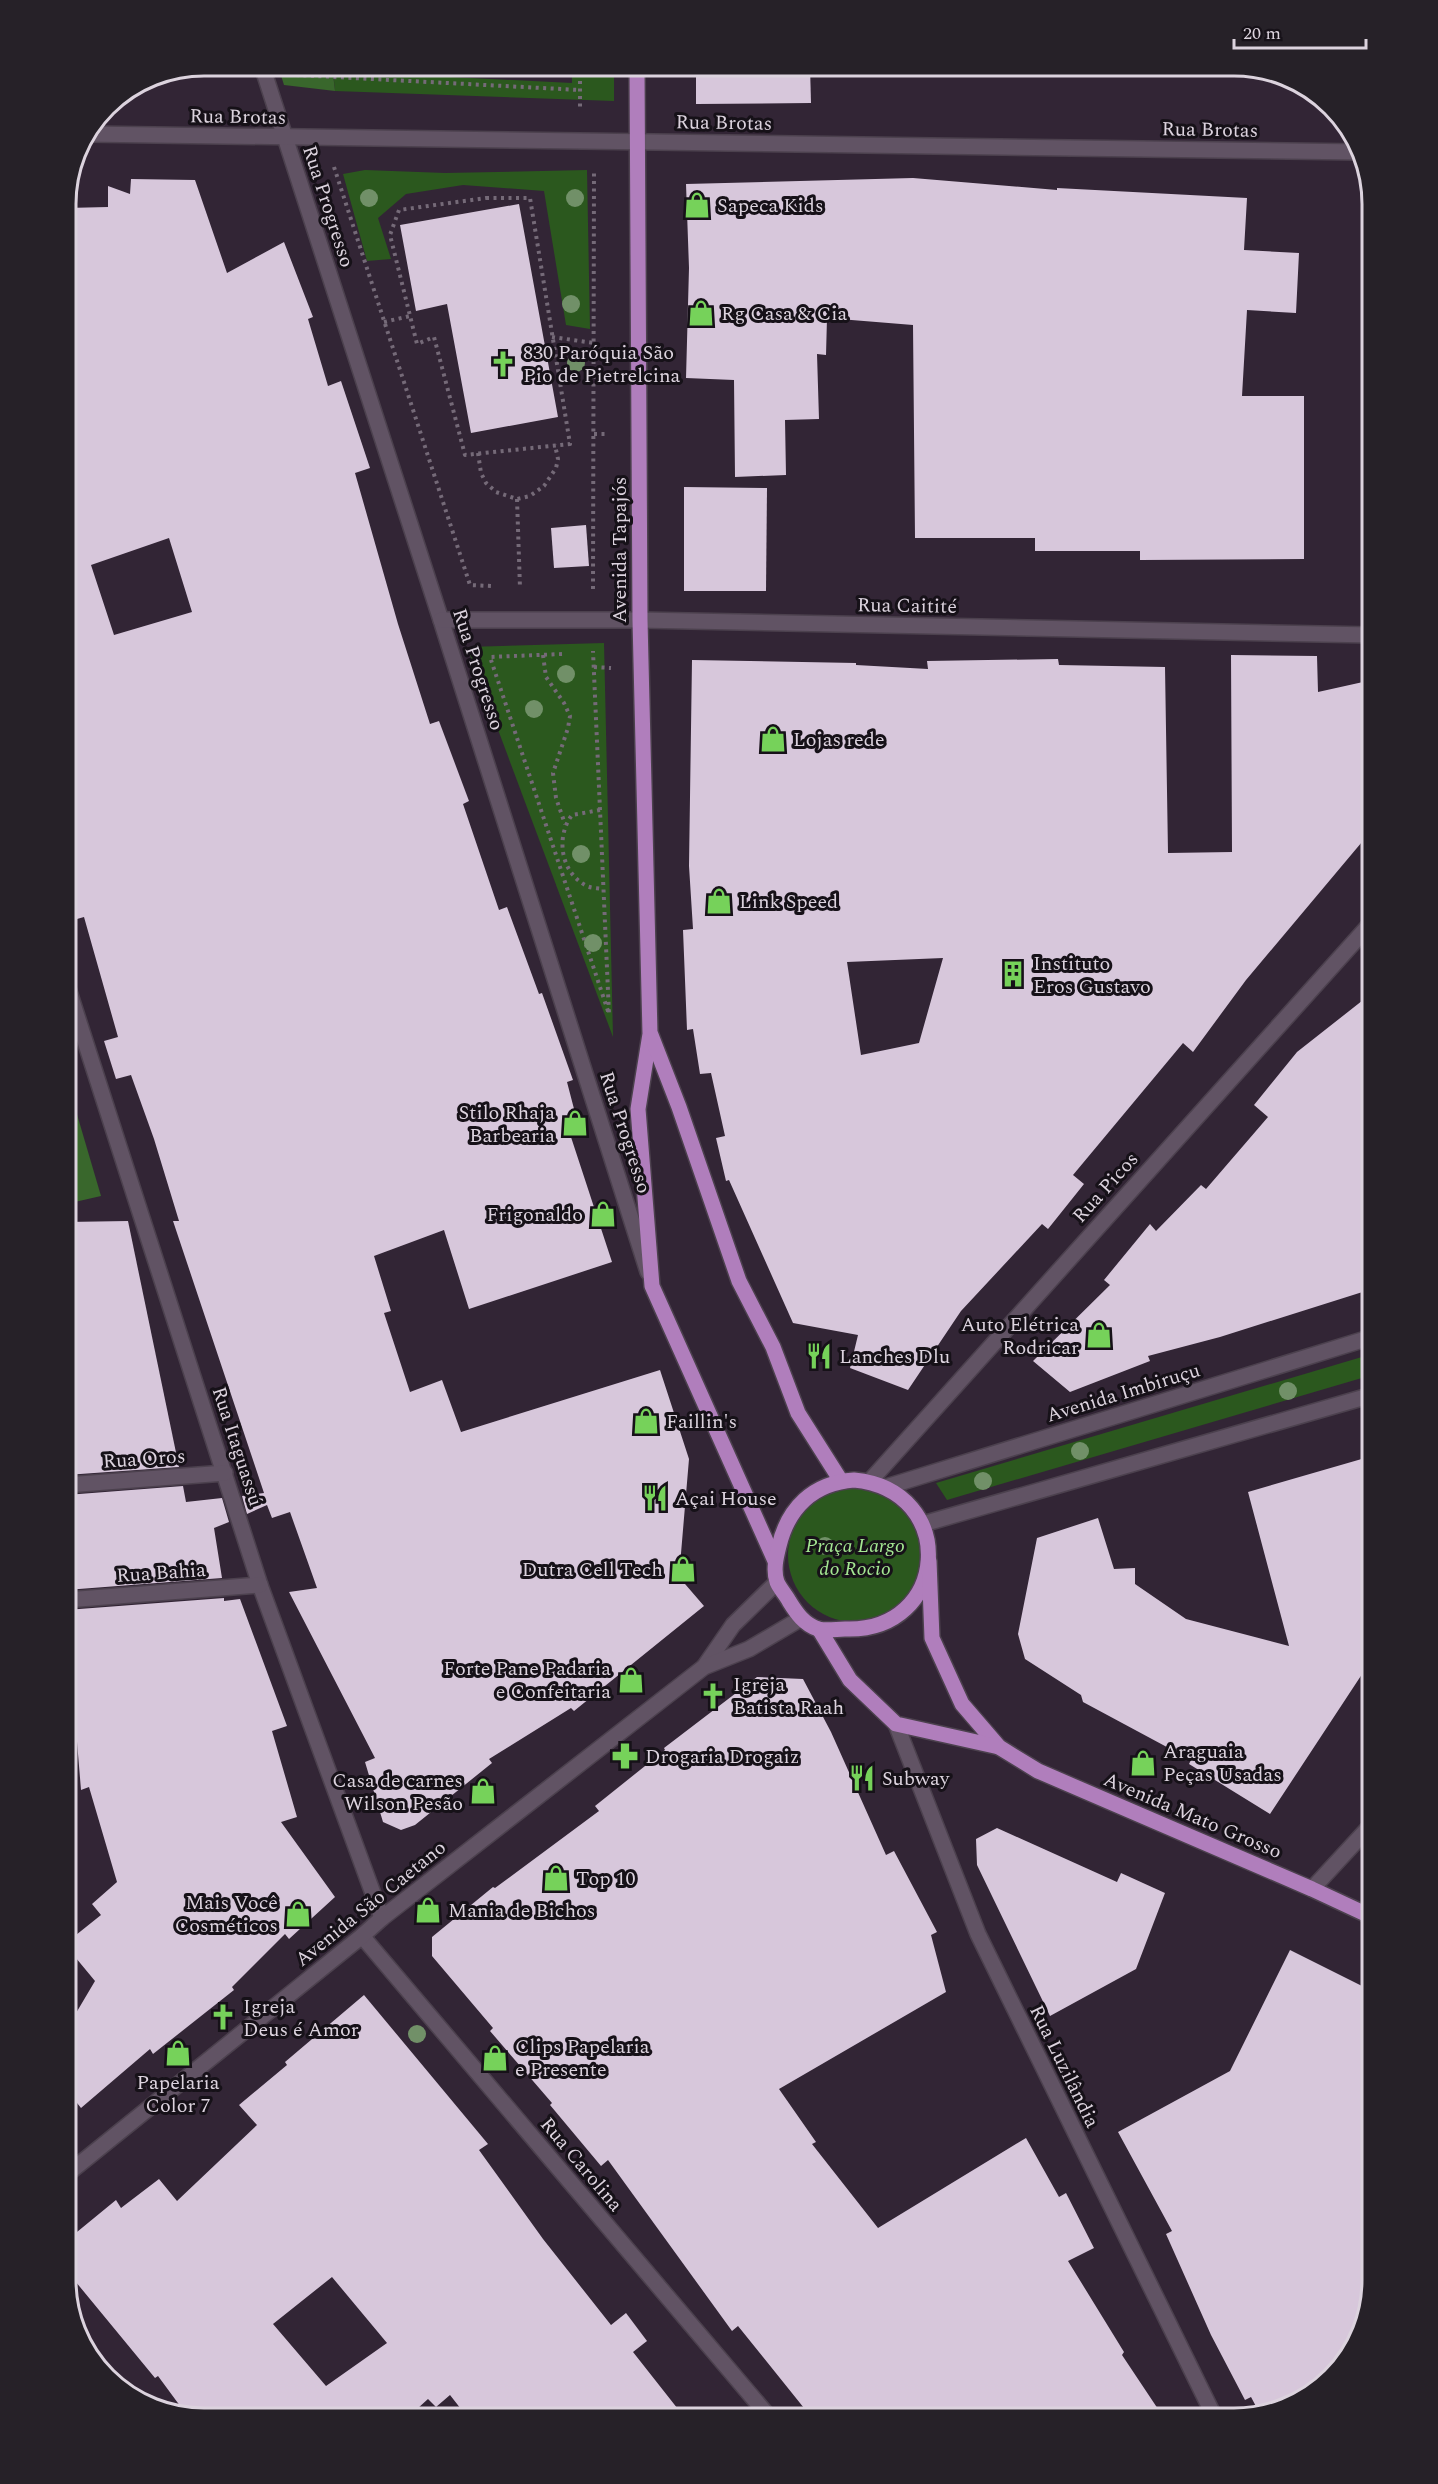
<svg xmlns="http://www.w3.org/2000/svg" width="1438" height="2484" font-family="Spectral,serif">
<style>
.green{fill:#2b581e}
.forest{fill:#39672c}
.building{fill:#d7c7db;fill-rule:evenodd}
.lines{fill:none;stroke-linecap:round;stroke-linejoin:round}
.minor-casing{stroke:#4c414e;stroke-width:18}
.major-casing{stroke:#4c414e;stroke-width:18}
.path{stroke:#756a78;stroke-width:4;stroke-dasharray:3 4.5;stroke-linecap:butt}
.minor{stroke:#615364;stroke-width:15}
.major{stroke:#b07ebc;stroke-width:15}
.tree{fill:#719068}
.labels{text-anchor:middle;stroke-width:6;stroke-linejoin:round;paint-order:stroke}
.street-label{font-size:20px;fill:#dcd3de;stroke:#161118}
.poi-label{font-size:20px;fill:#dcd3de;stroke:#161118;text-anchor:start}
.park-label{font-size:20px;font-style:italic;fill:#a4e792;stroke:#161118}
.rim{fill:none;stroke:#dcd3de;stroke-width:3}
</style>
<rect width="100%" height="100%" fill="#322535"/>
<g class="green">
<path d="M 572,66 L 614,66 L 614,101 L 335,91 L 333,71 L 572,83 Z"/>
<path d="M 365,170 L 445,173 L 587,170 L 590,329 L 566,325 L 544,191 L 463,185 L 406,194 L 378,218 L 391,259 L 367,261 L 343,174 Z"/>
<path d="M 604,643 L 613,1037 L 467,647 Z"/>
<path d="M 1372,1354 L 1372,1375 L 947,1500 L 936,1483 Z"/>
<circle cx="855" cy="1555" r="67"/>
</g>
<g class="forest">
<path d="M 278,66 L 332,66 L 335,91 L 284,85 Z"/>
<path d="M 66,1077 L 101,1196 L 66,1204 Z"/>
</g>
<g class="building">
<path d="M 696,66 L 810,66 L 811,103 L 696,104 Z"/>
<path d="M 913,178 L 1057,190 L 1057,188 L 1247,198 L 1244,250 L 1299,253 L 1296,313 L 1247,310 L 1242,396 L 1304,396 L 1304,559 L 1140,560 L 1140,551 L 1035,551 L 1035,538 L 915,538 L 913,325 L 827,318 L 826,355 L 817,354 L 819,419 L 785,420 L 786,475 L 735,477 L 734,380 L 686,378 L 689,268 L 686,184 Z"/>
<path d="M 131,179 L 195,180 L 227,273 L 284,242 L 313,317 L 308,319 L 328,386 L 341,381 L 370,468 L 355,473 L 398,624 L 430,724 L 439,721 L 469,801 L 463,804 L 499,910 L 507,907 L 539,994 L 542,993 L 573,1080 L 567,1082 L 579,1128 L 569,1131 L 612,1262 L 469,1309 L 444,1230 L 374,1256 L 391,1311 L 384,1313 L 410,1392 L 442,1380 L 461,1432 L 660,1370 L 689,1459 L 679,1577 L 704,1606 L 574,1711 L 571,1708 L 489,1759 L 492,1763 L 415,1825 L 401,1830 L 383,1822 L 365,1762 L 375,1758 L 289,1592 L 317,1588 L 290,1512 L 272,1518 L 267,1505 L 247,1514 L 242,1496 L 264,1493 L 173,1221 L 179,1221 L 154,1139 L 131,1075 L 116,1079 L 104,1041 L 118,1037 L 84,917 L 77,919 L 66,888 L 66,208 L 108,207 L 108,186 L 130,194 ZM 169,538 L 192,612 L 114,635 L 91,565 Z"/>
<path d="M 519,204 L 558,417 L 471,433 L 447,304 L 416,311 L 400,225 Z"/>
<path d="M 684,487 L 767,488 L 766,591 L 684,591 Z"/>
<path d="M 586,525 L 589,566 L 554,568 L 551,528 Z"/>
<path d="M 1231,655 L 1317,656 L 1318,692 L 1372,680 L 1372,830 L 1246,980 L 1193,1052 L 1183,1043 L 1073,1175 L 1084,1184 L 1048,1229 L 1042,1224 L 961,1311 L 908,1390 L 850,1368 L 858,1335 L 793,1323 L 729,1180 L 726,1181 L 716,1138 L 725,1136 L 711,1073 L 700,1074 L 693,1029 L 687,1030 L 683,930 L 693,929 L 689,866 L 692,660 L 856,663 L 856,665 L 928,669 L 927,661 L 1058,659 L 1059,665 L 1165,667 L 1168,853 L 1232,852 ZM 943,958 L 919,1043 L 861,1055 L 847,962 Z"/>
<path d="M 1372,993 L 1372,1289 L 1220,1337 L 1148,1356 L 1150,1361 L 1070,1392 L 1033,1361 L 1110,1285 L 1104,1280 L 1150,1224 L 1156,1231 L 1201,1185 L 1206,1189 L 1268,1117 L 1254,1105 L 1297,1052 Z"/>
<path d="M 128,1221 L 179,1467 L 66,1475 L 66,1222 Z"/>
<path d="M 1372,1456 L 1372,1659 L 1270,1814 L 1189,1764 L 1191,1760 L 1083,1702 L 1081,1695 L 1025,1659 L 1018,1634 L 1037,1538 L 1098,1518 L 1114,1569 L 1135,1568 L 1135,1584 L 1186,1619 L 1289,1646 L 1248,1492 Z"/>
<path d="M 183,1486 L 186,1502 L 222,1498 L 229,1522 L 214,1528 L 222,1578 L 66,1590 L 66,1495 Z"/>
<path d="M 224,1598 L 224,1601 L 240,1599 L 287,1726 L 272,1731 L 297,1817 L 281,1822 L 335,1897 L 289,1939 L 285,1934 L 232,1987 L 234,1990 L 153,2054 L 150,2049 L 81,2108 L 66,2089 L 66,2030 L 95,1981 L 66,1946 L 66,1943 L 101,1915 L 92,1904 L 117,1882 L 89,1787 L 81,1790 L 72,1681 L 66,1682 L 66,1610 Z"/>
<path d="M 757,1677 L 803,1679 L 831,1732 L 886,1855 L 894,1851 L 937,1932 L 931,1935 L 946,1992 L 779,2089 L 816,2142 L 812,2144 L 878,2228 L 1026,2138 L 1059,2197 L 1066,2193 L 1094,2248 L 1068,2261 L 1124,2352 L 1122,2355 L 1164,2418 L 812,2418 L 738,2326 L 732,2331 L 608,2160 L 601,2166 L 550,2105 L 552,2103 L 490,2031 L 493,2028 L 432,1956 L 432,1937 L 493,1887 L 495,1888 L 599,1811 L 595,1806 L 665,1750 L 664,1748 Z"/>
<path d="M 997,1828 L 1117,1882 L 1121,1873 L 1165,1893 L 1136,1969 L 1050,2016 L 977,1865 L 976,1839 Z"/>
<path d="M 1290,1950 L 1372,1991 L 1372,2279 L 1349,2356 L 1294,2404 L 1259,2412 L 1251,2397 L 1245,2400 L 1211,2335 L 1166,2234 L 1172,2231 L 1118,2132 L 1230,2071 Z"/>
<path d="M 364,1995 L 488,2144 L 479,2150 L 543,2239 L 611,2325 L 626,2313 L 647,2341 L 633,2352 L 685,2418 L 468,2418 L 450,2395 L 436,2407 L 428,2399 L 407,2418 L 196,2418 L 186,2414 L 158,2376 L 155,2378 L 66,2270 L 66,2241 L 116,2200 L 121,2208 L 159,2179 L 177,2201 L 257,2125 L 239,2105 L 287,2065 L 285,2062 ZM 332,2277 L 387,2343 L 326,2386 L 273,2324 Z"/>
</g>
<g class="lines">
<g class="minor-casing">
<g id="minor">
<path d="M 262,66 L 441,620 L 648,1272"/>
<path d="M 88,134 L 1360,152"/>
<path d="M 441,620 L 640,620 L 1372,635"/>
<path d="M 66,982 L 260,1585 L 382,1918"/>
<path d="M 870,1481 L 1372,922"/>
<path d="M 66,1485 L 225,1473"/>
<path d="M 886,1487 L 1372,1337"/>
<path d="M 923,1524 L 1372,1395"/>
<path d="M 66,1600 L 260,1585"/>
<path d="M 704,1667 L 733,1625 L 777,1582"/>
<path d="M 896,1724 L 978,1934 L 1215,2418"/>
<path d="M 1312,1889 L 1372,1824"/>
<path d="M 362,1936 L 770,2418"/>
<path d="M 66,2175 L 362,1936 L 382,1918 L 704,1667 L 749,1649 L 800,1619"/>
</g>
</g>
<g class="major-casing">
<g id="major">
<path d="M 637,66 L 640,620 L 650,1034 L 638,1109 L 652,1286 L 775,1561"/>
<path d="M 651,1035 L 679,1107 L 739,1281 L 773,1347 L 798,1413 L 841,1481"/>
<path d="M 854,1480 C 959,1490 950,1633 845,1629 C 837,1629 826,1631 818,1629 C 804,1624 797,1614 789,1601 C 786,1595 780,1589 777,1582 C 773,1570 776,1558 779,1546 C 788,1508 813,1483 854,1480 Z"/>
<path d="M 929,1561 L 932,1638 L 962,1704 L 999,1747 L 1038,1771 L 1312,1889 L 1372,1917"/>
<path d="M 819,1629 L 850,1680 L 896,1724 L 999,1747"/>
</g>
</g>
<g class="path">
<path d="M 580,66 L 580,110"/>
<path d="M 296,75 L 580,90"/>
<path d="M 334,167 L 470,585 L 491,586"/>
<path d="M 486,198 L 530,198 L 570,444 L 465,455 L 434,337 L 417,344 L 390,235 L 399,210 Z"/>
<path d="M 384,322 L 410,316"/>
<path d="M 552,337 L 594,343"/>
<path d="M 594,434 L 608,434"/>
<path d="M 478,453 L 481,473 L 486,483 L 496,492 L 517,499 L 530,496 L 544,486 L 556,468 L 558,459 L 555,445"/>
<path d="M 517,499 L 520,588"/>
<path d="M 593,589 L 594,171"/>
<path d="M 562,654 L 490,657 L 609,1014 L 593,651"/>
<path d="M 543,655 L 546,677 L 564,703 L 570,716 L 568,728 L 553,773 L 556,798 L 565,824"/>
<path d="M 594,667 L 611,668"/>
<path d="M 600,810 L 572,815 C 556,836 560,871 585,885 C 589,888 597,888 603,889"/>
</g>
<use href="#minor" class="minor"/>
<use href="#major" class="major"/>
</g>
<g class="tree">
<circle cx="369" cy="198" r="9"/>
<circle cx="575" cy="198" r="9"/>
<circle cx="571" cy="304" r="9"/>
<circle cx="576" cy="363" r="9"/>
<circle cx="566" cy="674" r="9"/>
<circle cx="534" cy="709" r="9"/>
<circle cx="581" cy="854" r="9"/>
<circle cx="593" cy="943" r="9"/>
<circle cx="1288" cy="1391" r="9"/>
<circle cx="1080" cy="1451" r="9"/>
<circle cx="983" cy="1481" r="9"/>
<circle cx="825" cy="1546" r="9"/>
<circle cx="417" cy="2034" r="9"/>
</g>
<defs>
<g id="shop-bare" transform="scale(2.07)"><path d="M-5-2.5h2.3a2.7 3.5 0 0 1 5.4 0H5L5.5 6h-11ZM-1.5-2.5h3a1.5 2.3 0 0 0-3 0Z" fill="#76d25a" stroke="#161118" stroke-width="2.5" paint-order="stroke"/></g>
<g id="church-bare" transform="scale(2.07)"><path d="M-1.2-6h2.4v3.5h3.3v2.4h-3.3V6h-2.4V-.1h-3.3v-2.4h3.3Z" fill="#76d25a" stroke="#161118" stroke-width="2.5" paint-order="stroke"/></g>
<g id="building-bare" transform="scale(2.07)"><path d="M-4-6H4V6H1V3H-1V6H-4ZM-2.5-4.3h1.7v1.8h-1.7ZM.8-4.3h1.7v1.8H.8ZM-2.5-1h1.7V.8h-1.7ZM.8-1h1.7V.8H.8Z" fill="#76d25a" stroke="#161118" stroke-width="2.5" paint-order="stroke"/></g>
<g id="restaurant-bare" transform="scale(2.07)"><path d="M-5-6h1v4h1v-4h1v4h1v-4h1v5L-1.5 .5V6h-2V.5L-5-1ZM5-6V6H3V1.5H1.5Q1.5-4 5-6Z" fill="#76d25a" stroke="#161118" stroke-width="2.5" paint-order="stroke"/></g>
<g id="pharmacy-bare" transform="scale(2.07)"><path d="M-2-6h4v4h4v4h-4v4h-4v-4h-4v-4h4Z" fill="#76d25a" stroke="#161118" stroke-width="2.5" paint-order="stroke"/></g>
</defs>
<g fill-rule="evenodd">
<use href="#shop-bare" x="697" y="205"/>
<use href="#shop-bare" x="701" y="313"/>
<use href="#church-bare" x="503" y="364"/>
<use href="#shop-bare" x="773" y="739"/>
<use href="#shop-bare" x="719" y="901"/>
<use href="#building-bare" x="1013" y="974"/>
<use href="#shop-bare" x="575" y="1123"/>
<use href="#shop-bare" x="603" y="1214"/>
<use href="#shop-bare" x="1099" y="1335"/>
<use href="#restaurant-bare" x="819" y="1356"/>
<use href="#shop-bare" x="646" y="1421"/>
<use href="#restaurant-bare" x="655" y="1498"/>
<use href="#shop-bare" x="683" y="1569"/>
<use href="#shop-bare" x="631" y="1680"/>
<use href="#church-bare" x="713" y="1696"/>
<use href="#pharmacy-bare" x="625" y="1756"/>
<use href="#shop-bare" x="1143" y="1763"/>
<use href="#restaurant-bare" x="862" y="1778"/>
<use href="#shop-bare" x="483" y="1791"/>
<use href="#shop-bare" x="556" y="1878"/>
<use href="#shop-bare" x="428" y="1910"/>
<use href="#shop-bare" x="298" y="1914"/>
<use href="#church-bare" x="223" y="2017"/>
<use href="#shop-bare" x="178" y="2053"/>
<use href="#shop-bare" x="495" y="2058"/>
</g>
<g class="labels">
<g class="street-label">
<text transform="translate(238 116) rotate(1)" y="7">Rua Brotas</text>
<text transform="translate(724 122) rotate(1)" y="7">Rua Brotas</text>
<text transform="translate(1210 129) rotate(1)" y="7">Rua Brotas</text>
<text transform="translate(329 206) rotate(72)" y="7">Rua Progresso</text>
<text transform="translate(619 550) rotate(-90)" y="7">Avenida Tapajós</text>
<text transform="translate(907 605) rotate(1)" y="7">Rua Caitité</text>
<text transform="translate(479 669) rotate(72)" y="7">Rua Progresso</text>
<text transform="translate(626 1132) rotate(72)" y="7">Rua Progresso</text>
<text transform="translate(1105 1187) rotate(-48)" y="7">Rua Picos</text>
<text transform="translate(1123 1392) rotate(-17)" y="7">Avenida Imbiruçu</text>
<text transform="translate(238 1446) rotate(72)" y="7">Rua Itaguassú</text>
<text transform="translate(144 1458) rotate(-4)" y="7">Rua Oros</text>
<text transform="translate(161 1572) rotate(-4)" y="7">Rua Bahia</text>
<text transform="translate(1193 1815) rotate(23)" y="7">Avenida Mato Grosso</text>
<text transform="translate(370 1903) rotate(-39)" y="7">Avenida São Caetano</text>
<text transform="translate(1065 2066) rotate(64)" y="7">Rua Luzilândia</text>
<text transform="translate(582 2164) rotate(50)" y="7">Rua Carolina</text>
</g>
<g class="poi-label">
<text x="717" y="212">Sapeca Kids</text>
<text x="721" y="320">Rg Casa &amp; Cia</text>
<text x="523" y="359">830 Paróquia São<tspan x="523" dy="23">Pio de Pietrelcina</tspan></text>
<text x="793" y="746">Lojas rede</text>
<text x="739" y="908">Link Speed</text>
<text x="1033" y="970">Instituto<tspan x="1033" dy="23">Eros Gustavo</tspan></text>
<text x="555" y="1119" text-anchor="end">Stilo Rhaja<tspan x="555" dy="23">Barbearia</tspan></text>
<text x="583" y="1221" text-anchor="end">Frigonaldo</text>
<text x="1079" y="1331" text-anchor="end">Auto Elétrica<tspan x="1079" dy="23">Rodricar</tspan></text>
<text x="839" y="1363">Lanches Dlu</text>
<text x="666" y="1428">Faillin's</text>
<text x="675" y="1505">Açai House</text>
<text x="663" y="1576" text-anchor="end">Dutra Cell Tech</text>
<text x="611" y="1675" text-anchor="end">Forte Pane Padaria<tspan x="611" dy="23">e Confeitaria</tspan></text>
<text x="733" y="1691">Igreja<tspan x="733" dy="23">Batista Raah</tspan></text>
<text x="1163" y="1758">Araguaia<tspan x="1163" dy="23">Peças Usadas</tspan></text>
<text x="645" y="1763">Drogaria Drogaiz</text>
<text x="882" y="1785">Subway</text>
<text x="463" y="1787" text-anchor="end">Casa de carnes<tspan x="463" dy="23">Wilson Pesão</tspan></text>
<text x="576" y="1885">Top 10</text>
<text x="278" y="1909" text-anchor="end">Mais Você<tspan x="278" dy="23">Cosméticos</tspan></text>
<text x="448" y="1917">Mania de Bichos</text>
<text x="243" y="2013">Igreja<tspan x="243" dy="23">Deus é Amor</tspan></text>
<text x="515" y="2053">Clips Papelaria<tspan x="515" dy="23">e Presente</tspan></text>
<text x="178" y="2089" text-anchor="middle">Papelaria<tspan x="178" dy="23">Color 7</tspan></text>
</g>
<g class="park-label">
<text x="855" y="1552">Praça Largo<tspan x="855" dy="23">do Rocio</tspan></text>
</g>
</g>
<path d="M0 0H1438V2484H0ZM204 76H1234A128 128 0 0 1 1362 204V2280A128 128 0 0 1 1234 2408H204A128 128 0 0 1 76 2280V204A128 128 0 0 1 204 76Z" fill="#262128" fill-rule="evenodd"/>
<path class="rim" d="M204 76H1234A128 128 0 0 1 1362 204V2280A128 128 0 0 1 1234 2408H204A128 128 0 0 1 76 2280V204A128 128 0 0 1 204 76Z"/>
<path d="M1234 39v9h132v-9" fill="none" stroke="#dcd3de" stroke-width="3"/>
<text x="1243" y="39" font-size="18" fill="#dcd3de" stroke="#161118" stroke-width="4.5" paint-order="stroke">20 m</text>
</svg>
